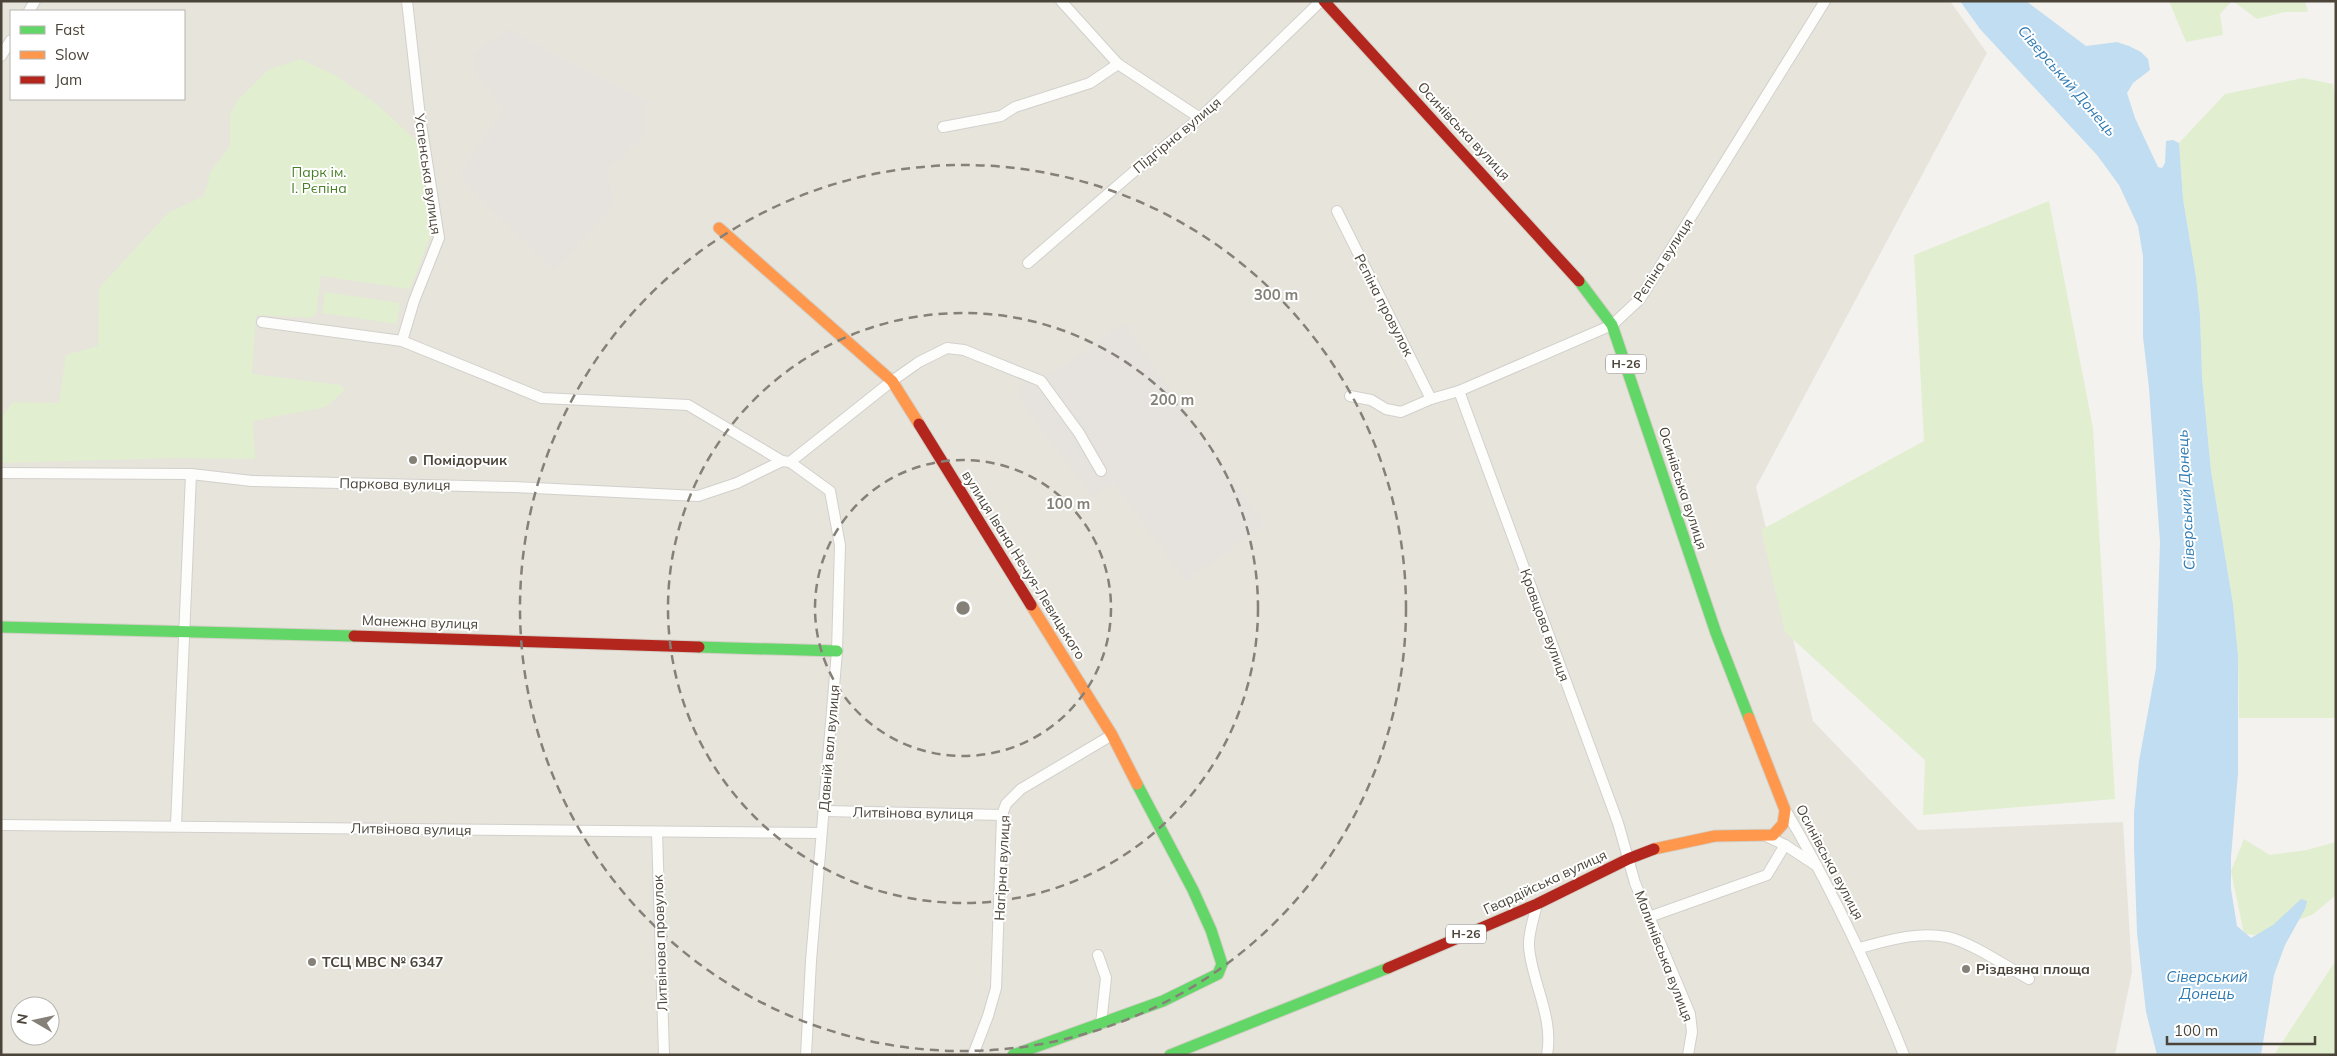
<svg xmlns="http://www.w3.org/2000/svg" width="2337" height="1056" font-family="Mulish,sans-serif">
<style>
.residential{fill:#e7e4dc;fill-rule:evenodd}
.industrial{fill:#e6e2de}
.green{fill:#e1eecf}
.water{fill:#c0ddf1}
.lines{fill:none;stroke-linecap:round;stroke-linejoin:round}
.street-casing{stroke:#d2d0cb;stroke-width:12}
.fast-casing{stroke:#d3cfc5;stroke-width:13}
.slow-casing{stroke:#d3cfc5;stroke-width:13}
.jam-casing{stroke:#d3cfc5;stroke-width:13}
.street{stroke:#fdfdfc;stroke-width:10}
.fast{stroke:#63d668;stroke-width:11}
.slow{stroke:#ff974d;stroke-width:11}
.jam{stroke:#b3261e;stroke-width:11}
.ring{fill:none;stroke:#868178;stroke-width:2.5;stroke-dasharray:9 6}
.poi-dot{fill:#868178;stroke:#fff;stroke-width:2}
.labels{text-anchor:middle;stroke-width:4;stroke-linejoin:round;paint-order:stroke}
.shield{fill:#fff;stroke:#817c74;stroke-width:1}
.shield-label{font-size:12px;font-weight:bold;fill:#4b4439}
.street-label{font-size:14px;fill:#4b4439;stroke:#fff}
.park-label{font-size:14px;fill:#4a7f2a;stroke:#fff}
.poi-label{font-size:14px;font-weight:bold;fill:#4b4439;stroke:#fff;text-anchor:start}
.water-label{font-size:15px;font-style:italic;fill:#2e7ab2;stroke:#fff}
.centre{fill:#868178;stroke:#fff;stroke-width:2.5}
.ring-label{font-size:15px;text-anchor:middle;font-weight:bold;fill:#868178;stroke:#fff;stroke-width:4;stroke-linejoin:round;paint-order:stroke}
</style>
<rect width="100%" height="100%" fill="#f4f2ee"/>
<path class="residential" d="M 1,1 L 1950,1 L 1987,53 L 1756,487 L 1813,721 L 1918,830 L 2123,822 L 2132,972 L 2115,1055 L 1,1055 ZM 11,11 L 184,11 L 184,99 L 11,99 ZM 20,1006 L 50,1006 L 50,1036 L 20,1036 Z"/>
<g class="industrial">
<path d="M 507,29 L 647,103 L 647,133 L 607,171 L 614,205 L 554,270 L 469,187 L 461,172 L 504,110 L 474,71 L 474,54 Z"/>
<path d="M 1124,324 L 1264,524 L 1186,581 L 1114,483 L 1092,497 L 1019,397 L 1028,369 L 1051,375 Z"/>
</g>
<g class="green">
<path d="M 2169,1 L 2232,1 L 2220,14 L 2223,35 L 2186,42 Z"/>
<path d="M 2233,1 L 2305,1 L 2308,12 L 2285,12 L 2257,19 Z"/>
<path d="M 300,59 L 335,75 L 379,106 L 426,150 L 430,237 L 410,289 L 321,276 L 316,314 L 310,318 L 256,315 L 252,374 L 340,385 L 345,390 L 326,407 L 253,421 L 255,459 L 177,458 L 1,463 L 1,418 L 13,402 L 59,403 L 66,355 L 98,346 L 99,288 L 168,213 L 204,196 L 211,171 L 230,146 L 230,115 L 237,101 L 268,70 Z"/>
<path d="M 2303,78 L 2333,84 L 2336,103 L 2336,718 L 2239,718 L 2238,655 L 2233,604 L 2211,471 L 2202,377 L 2200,315 L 2196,277 L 2183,199 L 2179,143 L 2225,94 Z"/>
<path d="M 2049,201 L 2093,428 L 2115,799 L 1923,815 L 1925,760 L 1785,632 L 1761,530 L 1924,441 L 1914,255 Z"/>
<path d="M 325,292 L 400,303 L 397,324 L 322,313 Z"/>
<path d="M 2244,839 L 2270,855 L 2307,850 L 2336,842 L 2336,895 L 2312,915 L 2257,935 L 2244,934 L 2231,871 Z"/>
<path d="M 2336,960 L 2336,1055 L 2274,1055 Z"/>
</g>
<path class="water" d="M 1960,1 L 2026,1 L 2086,46 L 2117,42 L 2129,46 L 2141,52 L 2148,59 L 2150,70 L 2133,83 L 2127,93 L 2135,118 L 2158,167 L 2162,168 L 2165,163 L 2166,141 L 2173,140 L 2179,143 L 2183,199 L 2196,277 L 2200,315 L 2202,377 L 2211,471 L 2233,604 L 2238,655 L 2238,773 L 2231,857 L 2231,889 L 2237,926 L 2251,938 L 2273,925 L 2301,899 L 2307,901 L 2305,909 L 2285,945 L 2274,975 L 2261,1055 L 2157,1055 L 2146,1012 L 2137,933 L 2134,847 L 2134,813 L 2139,761 L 2156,668 L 2160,542 L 2149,388 L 2143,337 L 2143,256 L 2138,226 L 2119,185 L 2097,155 L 1980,29 Z"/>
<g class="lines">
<g class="street-casing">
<g id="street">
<path d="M 1061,1 L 1118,64 L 1200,118"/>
<path d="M 29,11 L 35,1"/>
<path d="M 1,56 L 11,40"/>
<path d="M 943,127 L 1001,116 L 1015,107 L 1090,83 L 1118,64"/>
<path d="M 1337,211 L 1431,399"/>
<path d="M 1028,263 L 1138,168 L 1200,118 L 1321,1"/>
<path d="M 262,322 L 402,341 L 542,398 L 688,405 L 782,461 L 790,462 L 892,381 L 919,362 L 947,348 L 964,350 L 1041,381 L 1079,433 L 1101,471"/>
<path d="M 402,341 L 414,301 L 439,238 L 420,117 L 407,1"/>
<path d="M 1459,391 L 1618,823 L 1635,883 L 1690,1014 L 1692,1032 L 1688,1055"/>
<path d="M 1350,396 L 1371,400 L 1386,409 L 1401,412 L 1431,399 L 1459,391 L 1612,325 L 1640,299 L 1825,1"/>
<path d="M 790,462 L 830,491 L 840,545 L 837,651 L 811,961 L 806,1055"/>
<path d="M 1,473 L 191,474 L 252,481 L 514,487 L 698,496 L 737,483 L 782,461"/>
<path d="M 825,811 L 1002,815"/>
<path d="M 1786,811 C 1832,889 1870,970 1904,1055"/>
<path d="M 1,825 L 821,833"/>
<path d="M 176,825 L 191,474"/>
<path d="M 657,832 L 664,1055"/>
<path d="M 1766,836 L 1785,845 L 1817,866"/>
<path d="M 1537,904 C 1534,918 1528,933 1529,947 C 1532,983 1554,1017 1547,1055"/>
<path d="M 1649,917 L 1767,875 L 1785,845"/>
<path d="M 1859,948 C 1887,941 1917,931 1947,937 C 1971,942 2007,967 2029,979"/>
<path d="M 1098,955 L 1106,978 L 1101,1024"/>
<path d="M 973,1055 L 988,1016 L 996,988 L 1002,815 L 1006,804 L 1021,789 L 1112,735"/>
</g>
</g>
<g class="fast-casing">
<g id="fast">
<path d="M 1579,281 L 1612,325 L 1716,633 L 1749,718"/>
<path d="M 1,627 L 354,636"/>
<path d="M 699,647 L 837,651"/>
<path d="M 1013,1055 L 1163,1001 L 1218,974 L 1222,964 L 1211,930 L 1193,890 L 1137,784"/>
<path d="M 1170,1055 L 1388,968"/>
</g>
</g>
<g class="slow-casing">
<g id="slow">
<path d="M 719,228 L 892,381 L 919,424"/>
<path d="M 1031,605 L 1112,735 L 1137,784"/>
<path d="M 1654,849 L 1715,836 L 1773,835 L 1783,824 L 1785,810 L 1749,718"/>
</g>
</g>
<g class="jam-casing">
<g id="jam">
<path d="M 1324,1 L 1579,281"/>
<path d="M 919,424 L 1031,605"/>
<path d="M 354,636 L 699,647"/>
<path d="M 1388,968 L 1537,904 L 1628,859 L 1654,849"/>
</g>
</g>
<use href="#street" class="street"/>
<use href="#fast" class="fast"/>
<use href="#slow" class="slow"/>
<use href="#jam" class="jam"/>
</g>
<g class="ring">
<circle cx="963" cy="608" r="148"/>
<circle cx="963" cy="608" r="295"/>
<circle cx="963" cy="608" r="443"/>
</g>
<g class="poi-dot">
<circle cx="413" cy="460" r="5"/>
<circle cx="312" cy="962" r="5"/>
<circle cx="1966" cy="969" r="5"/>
</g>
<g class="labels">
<g class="shield">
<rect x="1606" y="354.5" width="40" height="19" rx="4"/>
<rect x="1446" y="924.5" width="40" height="19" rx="4"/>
</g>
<g class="shield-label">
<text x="1626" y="368">Н-26</text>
<text x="1466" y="938">Н-26</text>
</g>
<g class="street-label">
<text transform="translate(1464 131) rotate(47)" y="5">Осинівська вулиця</text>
<text transform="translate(1177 135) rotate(-40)" y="5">Підгірна вулиця</text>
<text transform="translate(428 174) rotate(82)" y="5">Успенська вулиця</text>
<text transform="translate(1663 260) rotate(-57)" y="5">Рєпіна вулиця</text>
<text transform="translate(1384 305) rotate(63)" y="5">Рєпіна провулок</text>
<text transform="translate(395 484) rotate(1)" y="5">Паркова вулиця</text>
<text transform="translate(1683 488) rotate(72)" y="5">Осинівська вулиця</text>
<text transform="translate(1024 565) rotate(58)" y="5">вулиця Івана Нечуя-Левицького</text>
<text transform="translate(420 622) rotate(2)" y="5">Манежна вулиця</text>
<text transform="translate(1545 625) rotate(70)" y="5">Кравцова вулиця</text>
<text transform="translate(829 748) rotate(-85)" y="5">Давній вал вулиця</text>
<text transform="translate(913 813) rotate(1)" y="5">Литвінова вулиця</text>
<text transform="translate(411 829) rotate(1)" y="5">Литвінова вулиця</text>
<text transform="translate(1830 862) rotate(62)" y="5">Осинівська вулиця</text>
<text transform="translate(1002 868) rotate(-87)" y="5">Нагірна вулиця</text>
<text transform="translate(1545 882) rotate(-25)" y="5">Гвардійська вулиця</text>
<text transform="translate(660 943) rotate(-92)" y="5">Литвінова провулок</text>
<text transform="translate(1664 956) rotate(69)" y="5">Малинівська вулиця</text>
</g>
<g class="park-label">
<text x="319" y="177">Парк ім.<tspan x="319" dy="16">І. Рєпіна</tspan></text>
</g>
<g class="poi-label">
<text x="423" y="465">Помідорчик</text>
<text x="322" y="967">ТСЦ МВС № 6347</text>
<text x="1976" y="974">Різдвяна площа</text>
</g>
<g class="water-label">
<text transform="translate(2067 81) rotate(49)" y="5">Сіверський Донець</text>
<text transform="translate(2186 500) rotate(-93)" y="5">Сіверський Донець</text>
<text x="2207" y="982">Сіверський<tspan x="2207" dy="17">Донець</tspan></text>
</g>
</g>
<circle cx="963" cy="608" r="8" class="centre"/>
<g class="ring-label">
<text x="1276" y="300">300 m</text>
<text x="1172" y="405">200 m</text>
<text x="1068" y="509">100 m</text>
</g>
<rect width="2337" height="1056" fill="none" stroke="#4b4439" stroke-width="5"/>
<rect x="10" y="10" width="175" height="90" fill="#ffffff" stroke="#b7b4b0"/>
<rect x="20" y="26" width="25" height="8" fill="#63d668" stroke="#b7b4b0"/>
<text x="55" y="35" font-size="15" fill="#4b4439">Fast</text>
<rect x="20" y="51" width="25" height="8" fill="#ff974d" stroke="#b7b4b0"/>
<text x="55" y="60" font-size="15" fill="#4b4439">Slow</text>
<rect x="20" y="76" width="25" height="8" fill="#b3261e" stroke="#b7b4b0"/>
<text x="55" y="85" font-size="15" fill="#4b4439">Jam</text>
<g transform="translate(35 1021) rotate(279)"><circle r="24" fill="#ffffff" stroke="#b7b4b0"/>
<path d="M0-4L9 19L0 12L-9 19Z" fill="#868178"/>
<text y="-8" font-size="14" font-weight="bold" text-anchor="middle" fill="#4b4439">N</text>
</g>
<path d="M2167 1036v8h148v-8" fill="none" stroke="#4b4439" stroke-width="2.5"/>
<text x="2174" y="1036" font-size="15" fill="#4b4439" stroke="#ffffff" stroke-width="4" paint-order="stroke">100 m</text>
</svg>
